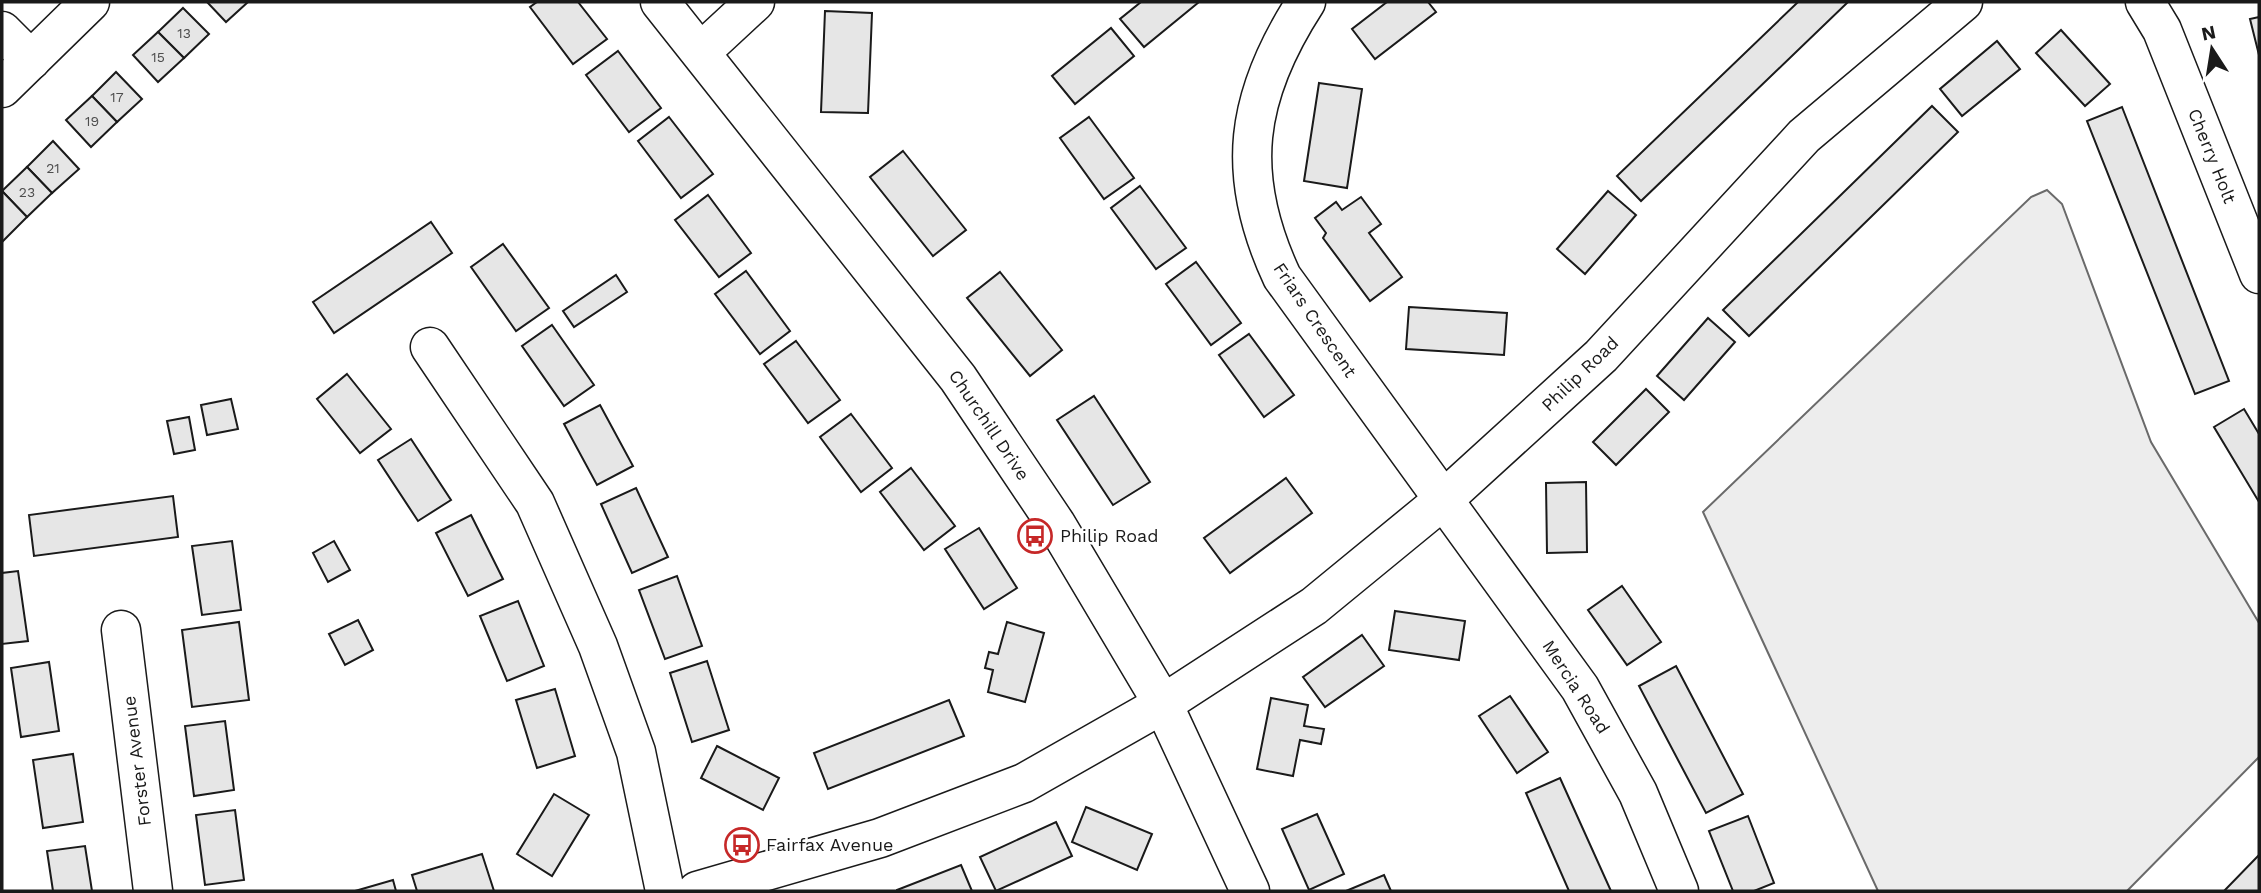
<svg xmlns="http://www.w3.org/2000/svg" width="2261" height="893" font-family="'Work Sans',sans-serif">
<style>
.built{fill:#ededed;stroke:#6a6a6a;stroke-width:2}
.building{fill:#e6e6e6;stroke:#1a1a1a;stroke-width:2}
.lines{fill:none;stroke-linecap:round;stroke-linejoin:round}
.minor-casing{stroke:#1a1a1a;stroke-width:41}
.minor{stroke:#fff;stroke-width:38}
.labels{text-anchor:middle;stroke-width:5;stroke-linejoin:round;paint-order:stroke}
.number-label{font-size:14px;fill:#4d4d4d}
.street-label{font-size:18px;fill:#1a1a1a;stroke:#fff}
.poi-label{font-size:18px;fill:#1a1a1a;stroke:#fff;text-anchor:start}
</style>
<rect width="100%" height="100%" fill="#fff"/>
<path class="built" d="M 2047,190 L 2062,204 L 2151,442 L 2259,623 L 2259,757 L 2127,891 L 1878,891 L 1703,512 L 2031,197 Z"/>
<g class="building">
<path d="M 207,2 L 248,2 L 226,22 Z"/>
<path d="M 537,2 L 578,2 L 607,39 L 573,64 L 530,7 Z"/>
<path d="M 1141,2 L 1199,2 L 1144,47 L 1120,19 Z"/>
<path d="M 1387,2 L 1428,2 L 1436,12 L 1375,59 L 1352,29 Z"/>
<path d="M 1798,2 L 1848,2 L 1641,201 L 1617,176 Z"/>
<path d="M 183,8 L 209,34 L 184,58 L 158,32 Z"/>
<path d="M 825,11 L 872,13 L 868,113 L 821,112 Z"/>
<path d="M 2259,17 L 2259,55 L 2250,19 Z"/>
<path d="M 1111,28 L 1134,56 L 1075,104 L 1052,76 Z"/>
<path d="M 2061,30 L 2110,84 L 2085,106 L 2036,53 Z"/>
<path d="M 158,32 L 184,58 L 158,82 L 133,55 Z"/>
<path d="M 1997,41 L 2020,69 L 1962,116 L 1940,89 Z"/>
<path d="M 618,51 L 661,108 L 629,132 L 586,75 Z"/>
<path d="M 116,72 L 142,99 L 117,122 L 92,96 Z"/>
<path d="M 1319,83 L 1362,89 L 1347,188 L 1304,181 Z"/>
<path d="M 92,96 L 117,122 L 91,147 L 66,120 Z"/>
<path d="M 1932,106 L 1958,132 L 1749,336 L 1723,310 Z"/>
<path d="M 2122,107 L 2229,381 L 2195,394 L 2087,121 Z"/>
<path d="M 669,117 L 713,174 L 681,198 L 638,141 Z"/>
<path d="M 1089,117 L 1134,178 L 1104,199 L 1060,138 Z"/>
<path d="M 53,141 L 79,169 L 52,193 L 27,167 Z"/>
<path d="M 903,151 L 966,230 L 933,256 L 870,177 Z"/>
<path d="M 27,167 L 52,193 L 27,217 L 2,191 Z"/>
<path d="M 1140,186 L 1186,248 L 1156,269 L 1111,208 Z"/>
<path d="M 2,191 L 27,217 L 2,242 Z"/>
<path d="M 1608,191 L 1636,215 L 1585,274 L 1557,249 Z"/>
<path d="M 708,195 L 751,253 L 719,277 L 675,220 Z"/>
<path d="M 1361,197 L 1381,224 L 1369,233 L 1402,277 L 1370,301 L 1323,238 L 1326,233 L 1315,218 L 1336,202 L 1342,210 Z"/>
<path d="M 431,222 L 452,253 L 334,333 L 313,302 Z"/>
<path d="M 503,244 L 549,308 L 516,331 L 471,267 Z"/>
<path d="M 1196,262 L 1241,323 L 1211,345 L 1166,284 Z"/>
<path d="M 746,271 L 790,331 L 760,354 L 715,294 Z"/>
<path d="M 1000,272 L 1062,350 L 1030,376 L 967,298 Z"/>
<path d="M 616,275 L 627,292 L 574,327 L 563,311 Z"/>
<path d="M 1409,307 L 1507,313 L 1504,355 L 1406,349 Z"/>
<path d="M 1708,318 L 1735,342 L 1684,400 L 1657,376 Z"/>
<path d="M 552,325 L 594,385 L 564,406 L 522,346 Z"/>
<path d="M 1249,334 L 1294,395 L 1264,417 L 1219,355 Z"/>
<path d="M 796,341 L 840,400 L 808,423 L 764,364 Z"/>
<path d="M 347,374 L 391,429 L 360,453 L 317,399 Z"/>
<path d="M 1646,389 L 1669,412 L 1616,465 L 1593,442 Z"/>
<path d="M 1094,396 L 1150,482 L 1113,505 L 1057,420 Z"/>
<path d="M 231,399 L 238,429 L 207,435 L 201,405 Z"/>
<path d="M 600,405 L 633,466 L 597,485 L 564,424 Z"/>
<path d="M 2244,409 L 2259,434 L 2259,502 L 2214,427 Z"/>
<path d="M 851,414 L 892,468 L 861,492 L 820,437 Z"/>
<path d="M 189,417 L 195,450 L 174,454 L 167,421 Z"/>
<path d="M 411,439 L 451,500 L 418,521 L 378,460 Z"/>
<path d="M 911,468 L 955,526 L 924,550 L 880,492 Z"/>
<path d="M 1286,478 L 1312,513 L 1230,573 L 1204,538 Z"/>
<path d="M 1586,482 L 1587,552 L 1547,553 L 1546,483 Z"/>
<path d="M 636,488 L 668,557 L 632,573 L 601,504 Z"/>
<path d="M 173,496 L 178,537 L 34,556 L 29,515 Z"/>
<path d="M 471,515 L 503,579 L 468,596 L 436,533 Z"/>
<path d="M 979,528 L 1017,588 L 984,609 L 945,549 Z"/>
<path d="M 232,541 L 241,610 L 202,615 L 192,546 Z"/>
<path d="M 334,541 L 350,570 L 328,582 L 313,553 Z"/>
<path d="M 18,571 L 28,641 L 2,644 L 2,573 Z"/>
<path d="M 677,576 L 702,646 L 665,659 L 639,590 Z"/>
<path d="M 1622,586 L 1661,642 L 1627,665 L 1588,610 Z"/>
<path d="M 518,601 L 544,666 L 507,681 L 480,616 Z"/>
<path d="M 1395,611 L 1465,621 L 1459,660 L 1389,650 Z"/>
<path d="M 358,620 L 373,650 L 345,665 L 329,634 Z"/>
<path d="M 239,622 L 249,700 L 192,707 L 182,630 Z"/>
<path d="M 1007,622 L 1044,633 L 1025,702 L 988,692 L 993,670 L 985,668 L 989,652 L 998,654 Z"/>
<path d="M 1362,635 L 1384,666 L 1325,707 L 1303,677 Z"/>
<path d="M 707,661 L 729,730 L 692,742 L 670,673 Z"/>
<path d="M 49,662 L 59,731 L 21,737 L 11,668 Z"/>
<path d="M 1676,666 L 1743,794 L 1706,813 L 1639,686 Z"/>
<path d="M 555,689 L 575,756 L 537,768 L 516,700 Z"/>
<path d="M 1510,696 L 1548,752 L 1517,773 L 1479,716 Z"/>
<path d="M 1271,698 L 1308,705 L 1304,726 L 1324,729 L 1321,744 L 1300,740 L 1293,776 L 1257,769 Z"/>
<path d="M 949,700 L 964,736 L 828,789 L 814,753 Z"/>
<path d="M 225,721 L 234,790 L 194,796 L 185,726 Z"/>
<path d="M 717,746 L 779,778 L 763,810 L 701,778 Z"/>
<path d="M 73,754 L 83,822 L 43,828 L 33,760 Z"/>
<path d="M 1560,778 L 1611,891 L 1569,891 L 1526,793 Z"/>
<path d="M 554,794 L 589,815 L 552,876 L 517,854 Z"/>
<path d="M 1086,807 L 1152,834 L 1137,870 L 1072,842 Z"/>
<path d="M 235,810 L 244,880 L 205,885 L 196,815 Z"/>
<path d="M 1317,814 L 1344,874 L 1309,890 L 1282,829 Z"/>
<path d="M 1748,816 L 1774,883 L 1754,891 L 1733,891 L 1709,831 Z"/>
<path d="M 1056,822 L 1072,856 L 996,891 L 980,857 Z"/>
<path d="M 85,846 L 92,891 L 53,891 L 47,851 Z"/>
<path d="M 482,854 L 494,891 L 417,891 L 412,875 Z"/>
<path d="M 2259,855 L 2259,891 L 2224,891 Z"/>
<path d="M 961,865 L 972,891 L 897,891 L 897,890 Z"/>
<path d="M 1384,875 L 1391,891 L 1346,891 Z"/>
<path d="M 393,880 L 396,891 L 355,891 Z"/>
</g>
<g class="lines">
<g class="minor-casing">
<g id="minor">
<path d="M 660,2 L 958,378 L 1056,524 L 1163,704 L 1250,891"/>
<path d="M 1306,2 C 1245,96 1234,174 1282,277 L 1580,688 L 1638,793 L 1679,891"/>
<path d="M 2145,2 L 2162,30 L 2259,274"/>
<path d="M 2,31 L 31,60"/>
<path d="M 701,52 L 755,2"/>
<path d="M 2,88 L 90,2"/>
<path d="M 430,347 L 535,503 L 598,646 L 636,752 L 665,891"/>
<path d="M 121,630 L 153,891"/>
<path d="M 697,891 L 880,838 L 1024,783 L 1163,704 L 1314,606 L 1442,501 L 1601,356 L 1804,136 L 1963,2"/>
</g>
</g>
<use href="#minor" class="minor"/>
</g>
<defs>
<g id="bus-ring" transform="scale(1.75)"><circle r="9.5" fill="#fff" stroke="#c62828" stroke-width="1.5"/><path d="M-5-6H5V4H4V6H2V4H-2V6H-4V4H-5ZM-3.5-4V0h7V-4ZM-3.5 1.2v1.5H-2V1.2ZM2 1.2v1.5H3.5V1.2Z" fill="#c62828"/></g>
</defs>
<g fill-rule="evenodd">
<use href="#bus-ring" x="1035" y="536"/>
<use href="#bus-ring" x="742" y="845"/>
</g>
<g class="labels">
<g class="number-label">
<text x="184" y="38">13</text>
<text x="158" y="62">15</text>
<text x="117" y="102">17</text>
<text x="92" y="126">19</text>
<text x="53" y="173">21</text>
<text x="27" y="197">23</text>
</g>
<g class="street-label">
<text transform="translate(2212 156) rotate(68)" y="6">Cherry Holt</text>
<text transform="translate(1315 320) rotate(56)" y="6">Friars Crescent</text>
<text transform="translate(1580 374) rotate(-44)" y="6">Philip Road</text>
<text transform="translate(989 425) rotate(56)" y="6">Churchill Drive</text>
<text transform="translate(1576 687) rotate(57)" y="6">Mercia Road</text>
<text transform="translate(137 761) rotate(-97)" y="6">Forster Avenue</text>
</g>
<g class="poi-label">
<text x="1060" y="542">Philip Road</text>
<text x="766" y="851">Fairfax Avenue</text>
</g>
</g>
<rect width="2261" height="893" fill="none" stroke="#1a1a1a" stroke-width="7"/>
<g transform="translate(2212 49) rotate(348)" stroke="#ffffff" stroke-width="5" paint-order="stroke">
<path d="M0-5L12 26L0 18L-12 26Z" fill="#1a1a1a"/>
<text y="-10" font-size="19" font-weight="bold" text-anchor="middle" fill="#1a1a1a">N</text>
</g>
</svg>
